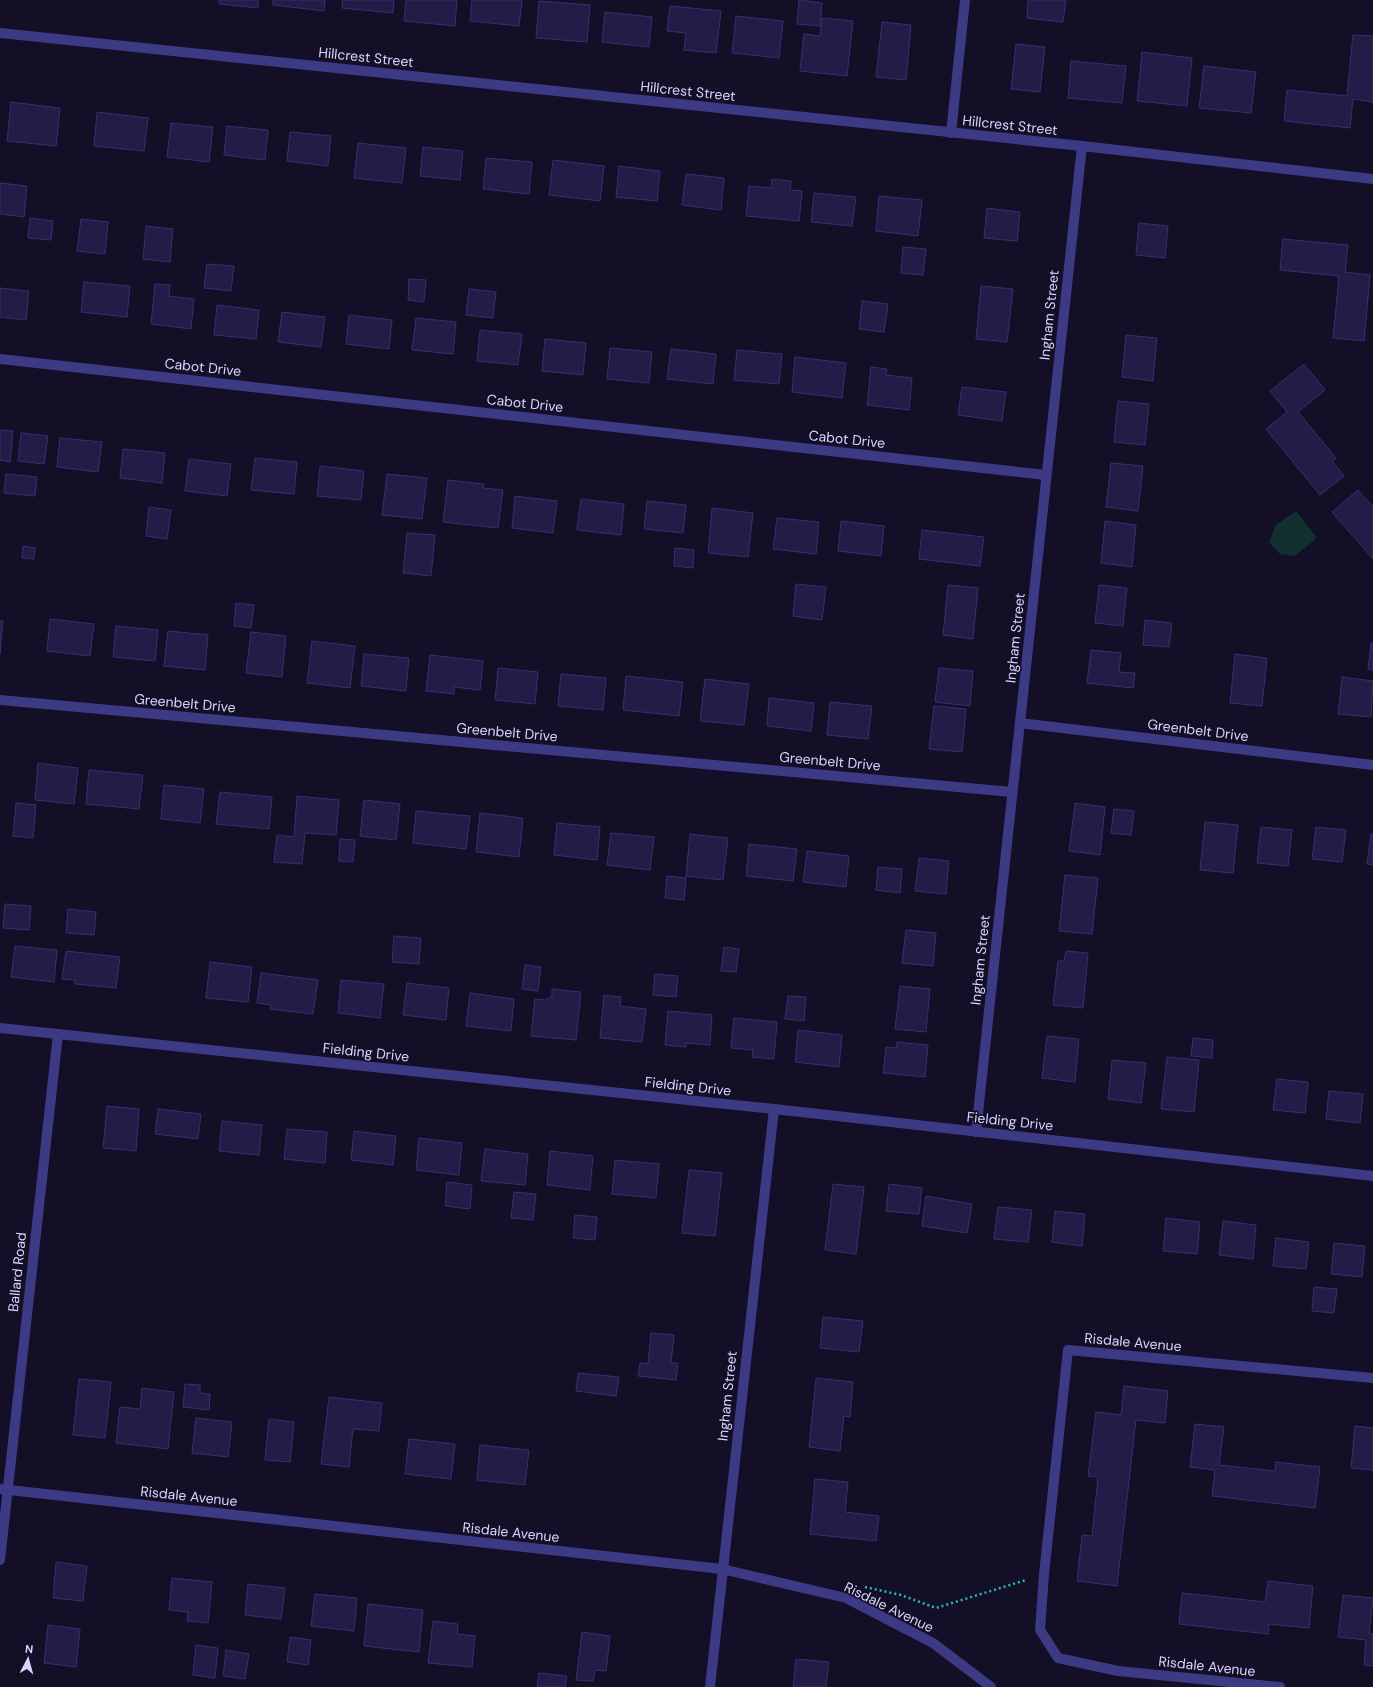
<svg xmlns="http://www.w3.org/2000/svg" width="1373" height="1687" font-family="'DM Sans',sans-serif">
<style>
.green{fill:#12302f}
.building{fill:#241b47;stroke:#3b2d73}
.lines{fill:none;stroke-linecap:round;stroke-linejoin:round}
.path{stroke:#2fb8b0;stroke-width:2.5;stroke-dasharray:2 3;stroke-linecap:butt}
.street{stroke:#3d3a85;stroke-width:10}
.labels{text-anchor:middle;stroke-width:3.5;stroke-linejoin:round;paint-order:stroke}
.street-label{font-size:14px;fill:#d9d4ff;stroke:#130f26}
</style>
<rect width="100%" height="100%" fill="#130f26"/>
<path class="green" d="M 1296,511 L 1317,538 L 1295,556 L 1280,554 L 1269,542 L 1276,525 Z"/>
<g class="building">
<path d="M 219,0 L 258,0 L 258,8 L 219,4 Z"/>
<path d="M 273,0 L 325,0 L 324,11 L 273,5 Z"/>
<path d="M 343,0 L 394,0 L 393,13 L 342,8 Z"/>
<path d="M 406,0 L 457,0 L 455,26 L 404,21 Z"/>
<path d="M 472,0 L 522,0 L 519,26 L 470,21 Z"/>
<path d="M 799,0 L 822,3 L 820,26 L 797,24 Z"/>
<path d="M 1028,0 L 1066,0 L 1063,22 L 1027,18 Z"/>
<path d="M 539,1 L 590,5 L 587,42 L 536,38 Z"/>
<path d="M 670,6 L 721,11 L 716,53 L 684,50 L 686,33 L 667,31 Z"/>
<path d="M 605,12 L 652,17 L 649,47 L 602,42 Z"/>
<path d="M 736,16 L 783,21 L 779,58 L 732,53 Z"/>
<path d="M 822,18 L 853,21 L 847,76 L 800,71 L 804,34 L 820,36 Z"/>
<path d="M 882,22 L 911,25 L 906,80 L 876,77 Z"/>
<path d="M 1353,35 L 1373,36 L 1373,102 L 1353,99 L 1350,128 L 1284,121 L 1287,90 L 1347,96 Z"/>
<path d="M 1016,44 L 1045,47 L 1040,92 L 1011,89 Z"/>
<path d="M 1142,52 L 1192,58 L 1187,106 L 1137,101 Z"/>
<path d="M 1071,61 L 1126,66 L 1122,103 L 1068,98 Z"/>
<path d="M 1204,66 L 1256,72 L 1251,113 L 1199,108 Z"/>
<path d="M 11,102 L 60,108 L 56,146 L 7,141 Z"/>
<path d="M 97,112 L 148,118 L 144,151 L 94,146 Z"/>
<path d="M 171,123 L 213,127 L 209,162 L 167,157 Z"/>
<path d="M 227,126 L 268,130 L 265,160 L 224,155 Z"/>
<path d="M 290,132 L 331,136 L 328,166 L 287,161 Z"/>
<path d="M 358,143 L 406,148 L 402,183 L 354,178 Z"/>
<path d="M 423,147 L 463,151 L 460,180 L 420,176 Z"/>
<path d="M 486,158 L 532,162 L 529,194 L 483,189 Z"/>
<path d="M 553,160 L 604,166 L 600,201 L 549,195 Z"/>
<path d="M 619,166 L 660,171 L 657,201 L 616,197 Z"/>
<path d="M 686,174 L 724,178 L 721,210 L 682,205 Z"/>
<path d="M 772,179 L 791,181 L 790,190 L 802,191 L 799,221 L 746,216 L 749,186 L 771,188 Z"/>
<path d="M 0,183 L 27,186 L 24,217 L 0,214 Z"/>
<path d="M 814,193 L 856,197 L 852,226 L 811,222 Z"/>
<path d="M 879,196 L 922,200 L 918,236 L 876,231 Z"/>
<path d="M 987,208 L 1020,212 L 1017,241 L 984,238 Z"/>
<path d="M 30,218 L 53,221 L 51,240 L 28,238 Z"/>
<path d="M 81,219 L 108,222 L 105,254 L 77,251 Z"/>
<path d="M 1139,223 L 1168,226 L 1165,258 L 1136,255 Z"/>
<path d="M 146,226 L 173,229 L 170,262 L 143,259 Z"/>
<path d="M 1283,239 L 1348,245 L 1345,272 L 1370,275 L 1364,341 L 1333,338 L 1339,276 L 1280,270 Z"/>
<path d="M 903,247 L 926,249 L 923,275 L 901,273 Z"/>
<path d="M 207,264 L 234,266 L 231,291 L 204,288 Z"/>
<path d="M 409,279 L 426,280 L 424,302 L 408,300 Z"/>
<path d="M 84,282 L 130,286 L 127,317 L 81,312 Z"/>
<path d="M 155,284 L 170,285 L 169,296 L 194,299 L 191,329 L 151,324 Z"/>
<path d="M 981,286 L 1013,289 L 1007,342 L 976,339 Z"/>
<path d="M 0,288 L 29,291 L 26,320 L 0,317 Z"/>
<path d="M 469,289 L 496,292 L 493,318 L 466,315 Z"/>
<path d="M 862,301 L 888,304 L 884,332 L 859,329 Z"/>
<path d="M 217,305 L 259,310 L 256,339 L 214,335 Z"/>
<path d="M 282,312 L 325,317 L 321,347 L 278,342 Z"/>
<path d="M 349,315 L 392,320 L 389,349 L 346,344 Z"/>
<path d="M 416,318 L 456,322 L 453,354 L 412,350 Z"/>
<path d="M 480,330 L 522,334 L 518,365 L 477,361 Z"/>
<path d="M 1126,335 L 1157,338 L 1153,381 L 1122,377 Z"/>
<path d="M 545,339 L 586,343 L 583,375 L 542,371 Z"/>
<path d="M 610,348 L 652,352 L 649,383 L 607,379 Z"/>
<path d="M 671,349 L 716,354 L 713,384 L 667,379 Z"/>
<path d="M 737,350 L 782,354 L 779,384 L 734,380 Z"/>
<path d="M 795,357 L 846,363 L 842,398 L 792,392 Z"/>
<path d="M 1304,364 L 1325,390 L 1298,412 L 1336,458 L 1332,461 L 1344,476 L 1320,495 L 1266,429 L 1287,412 L 1270,391 Z"/>
<path d="M 871,367 L 887,369 L 886,375 L 912,378 L 909,410 L 867,405 Z"/>
<path d="M 962,387 L 1006,392 L 1002,421 L 958,415 Z"/>
<path d="M 1118,401 L 1149,404 L 1145,445 L 1114,442 Z"/>
<path d="M 0,430 L 13,431 L 10,462 L 0,460 Z"/>
<path d="M 21,433 L 48,436 L 44,464 L 18,461 Z"/>
<path d="M 60,438 L 102,442 L 98,472 L 57,467 Z"/>
<path d="M 123,449 L 165,453 L 162,483 L 120,478 Z"/>
<path d="M 255,458 L 297,462 L 294,494 L 251,490 Z"/>
<path d="M 189,459 L 231,464 L 227,496 L 185,491 Z"/>
<path d="M 1111,463 L 1143,466 L 1138,511 L 1106,507 Z"/>
<path d="M 320,466 L 364,471 L 361,500 L 317,496 Z"/>
<path d="M 6,474 L 37,477 L 35,496 L 4,493 Z"/>
<path d="M 387,474 L 427,478 L 422,519 L 382,515 Z"/>
<path d="M 448,480 L 484,484 L 483,488 L 503,490 L 498,528 L 443,522 Z"/>
<path d="M 1358,490 L 1373,507 L 1373,559 L 1332,512 Z"/>
<path d="M 515,496 L 557,501 L 553,533 L 512,528 Z"/>
<path d="M 581,499 L 624,504 L 621,535 L 577,530 Z"/>
<path d="M 647,501 L 686,505 L 683,533 L 644,529 Z"/>
<path d="M 149,507 L 171,510 L 167,539 L 146,536 Z"/>
<path d="M 712,508 L 753,513 L 748,557 L 708,553 Z"/>
<path d="M 777,518 L 819,522 L 816,554 L 773,549 Z"/>
<path d="M 841,521 L 884,526 L 881,556 L 838,551 Z"/>
<path d="M 1105,521 L 1136,525 L 1132,567 L 1101,563 Z"/>
<path d="M 922,530 L 984,537 L 980,566 L 919,559 Z"/>
<path d="M 407,533 L 435,535 L 431,576 L 403,573 Z"/>
<path d="M 23,546 L 35,548 L 34,559 L 22,558 Z"/>
<path d="M 675,548 L 694,550 L 693,568 L 674,566 Z"/>
<path d="M 796,584 L 826,587 L 822,620 L 793,616 Z"/>
<path d="M 948,585 L 978,588 L 973,639 L 943,635 Z"/>
<path d="M 1099,585 L 1127,588 L 1123,626 L 1095,623 Z"/>
<path d="M 236,603 L 254,605 L 251,628 L 234,626 Z"/>
<path d="M 50,619 L 94,624 L 90,656 L 47,651 Z"/>
<path d="M 1145,620 L 1172,623 L 1169,647 L 1143,645 Z"/>
<path d="M 0,621 L 3,621 L 0,654 Z"/>
<path d="M 116,626 L 158,630 L 155,661 L 113,657 Z"/>
<path d="M 168,631 L 208,635 L 205,670 L 164,666 Z"/>
<path d="M 251,632 L 286,636 L 282,677 L 246,673 Z"/>
<path d="M 312,641 L 355,646 L 350,688 L 307,683 Z"/>
<path d="M 1371,643 L 1373,643 L 1373,670 L 1368,669 Z"/>
<path d="M 1091,650 L 1121,653 L 1119,672 L 1135,673 L 1133,688 L 1087,683 Z"/>
<path d="M 364,654 L 409,658 L 406,691 L 361,686 Z"/>
<path d="M 1235,654 L 1267,658 L 1262,706 L 1230,703 Z"/>
<path d="M 430,655 L 483,661 L 480,690 L 454,687 L 454,694 L 426,691 Z"/>
<path d="M 498,668 L 538,672 L 535,704 L 495,700 Z"/>
<path d="M 939,668 L 973,671 L 970,706 L 935,702 Z"/>
<path d="M 561,674 L 606,678 L 603,710 L 558,706 Z"/>
<path d="M 626,676 L 683,682 L 679,716 L 623,710 Z"/>
<path d="M 1342,677 L 1373,681 L 1371,717 L 1338,714 Z"/>
<path d="M 705,679 L 749,684 L 744,725 L 700,721 Z"/>
<path d="M 769,698 L 814,703 L 811,731 L 767,726 Z"/>
<path d="M 830,702 L 872,706 L 868,739 L 827,735 Z"/>
<path d="M 934,706 L 966,709 L 962,752 L 929,749 Z"/>
<path d="M 38,763 L 78,768 L 74,804 L 35,800 Z"/>
<path d="M 89,770 L 143,775 L 139,809 L 86,804 Z"/>
<path d="M 164,785 L 204,789 L 200,823 L 161,819 Z"/>
<path d="M 220,792 L 272,797 L 269,829 L 216,824 Z"/>
<path d="M 297,796 L 339,800 L 336,835 L 305,833 L 302,864 L 274,862 L 277,835 L 294,837 Z"/>
<path d="M 364,800 L 400,804 L 396,840 L 360,836 Z"/>
<path d="M 16,803 L 36,805 L 33,838 L 13,836 Z"/>
<path d="M 1075,803 L 1105,807 L 1100,855 L 1069,851 Z"/>
<path d="M 1114,809 L 1134,811 L 1131,835 L 1111,833 Z"/>
<path d="M 416,811 L 470,816 L 466,849 L 413,843 Z"/>
<path d="M 480,813 L 523,818 L 519,857 L 476,852 Z"/>
<path d="M 1205,822 L 1238,825 L 1233,873 L 1200,870 Z"/>
<path d="M 557,823 L 600,827 L 597,860 L 554,855 Z"/>
<path d="M 1261,827 L 1292,830 L 1288,866 L 1257,863 Z"/>
<path d="M 1316,827 L 1346,830 L 1342,862 L 1312,859 Z"/>
<path d="M 611,833 L 654,837 L 650,870 L 607,865 Z"/>
<path d="M 690,834 L 728,838 L 723,880 L 686,876 Z"/>
<path d="M 1371,834 L 1373,834 L 1373,865 L 1367,864 Z"/>
<path d="M 340,839 L 355,840 L 353,862 L 339,861 Z"/>
<path d="M 749,844 L 797,849 L 793,881 L 746,876 Z"/>
<path d="M 807,851 L 849,856 L 846,887 L 803,882 Z"/>
<path d="M 919,858 L 949,861 L 946,894 L 915,891 Z"/>
<path d="M 878,867 L 902,869 L 900,893 L 876,890 Z"/>
<path d="M 1065,875 L 1098,878 L 1092,934 L 1059,931 Z"/>
<path d="M 667,876 L 686,878 L 684,900 L 665,898 Z"/>
<path d="M 5,904 L 31,906 L 29,930 L 3,928 Z"/>
<path d="M 68,909 L 96,912 L 94,935 L 66,933 Z"/>
<path d="M 906,930 L 936,933 L 933,966 L 902,963 Z"/>
<path d="M 394,936 L 421,938 L 419,964 L 392,962 Z"/>
<path d="M 15,946 L 57,950 L 54,982 L 11,977 Z"/>
<path d="M 724,947 L 739,949 L 736,972 L 721,971 Z"/>
<path d="M 66,951 L 120,957 L 116,988 L 75,984 L 75,980 L 62,979 Z"/>
<path d="M 1066,951 L 1088,953 L 1083,1008 L 1053,1005 L 1058,961 L 1064,961 Z"/>
<path d="M 210,962 L 252,967 L 248,1002 L 206,998 Z"/>
<path d="M 525,965 L 541,967 L 538,991 L 522,989 Z"/>
<path d="M 261,973 L 318,980 L 313,1014 L 270,1009 L 271,1005 L 257,1003 Z"/>
<path d="M 655,974 L 678,976 L 676,997 L 653,995 Z"/>
<path d="M 341,980 L 384,984 L 380,1018 L 338,1013 Z"/>
<path d="M 407,983 L 449,988 L 446,1020 L 403,1015 Z"/>
<path d="M 900,986 L 930,989 L 926,1032 L 895,1029 Z"/>
<path d="M 552,989 L 581,992 L 576,1040 L 531,1036 L 535,999 L 545,1000 L 552,996 Z"/>
<path d="M 470,993 L 514,999 L 511,1031 L 466,1026 Z"/>
<path d="M 604,995 L 621,997 L 620,1006 L 646,1009 L 642,1042 L 600,1038 Z"/>
<path d="M 788,996 L 806,997 L 804,1021 L 785,1019 Z"/>
<path d="M 668,1011 L 712,1015 L 710,1045 L 686,1043 L 686,1047 L 665,1045 Z"/>
<path d="M 734,1018 L 777,1022 L 774,1059 L 752,1057 L 753,1050 L 731,1048 Z"/>
<path d="M 798,1030 L 842,1035 L 839,1067 L 795,1062 Z"/>
<path d="M 1047,1036 L 1079,1039 L 1075,1082 L 1042,1078 Z"/>
<path d="M 1193,1038 L 1213,1040 L 1212,1058 L 1191,1056 Z"/>
<path d="M 897,1042 L 928,1045 L 925,1077 L 883,1073 L 886,1047 L 896,1048 Z"/>
<path d="M 1167,1057 L 1199,1060 L 1194,1112 L 1161,1109 Z"/>
<path d="M 1112,1060 L 1146,1063 L 1141,1103 L 1108,1099 Z"/>
<path d="M 1277,1079 L 1308,1082 L 1305,1113 L 1273,1110 Z"/>
<path d="M 1329,1091 L 1363,1094 L 1360,1123 L 1326,1119 Z"/>
<path d="M 107,1106 L 139,1109 L 136,1151 L 103,1148 Z"/>
<path d="M 158,1109 L 201,1114 L 198,1139 L 155,1134 Z"/>
<path d="M 222,1121 L 262,1125 L 259,1155 L 219,1151 Z"/>
<path d="M 287,1129 L 327,1132 L 325,1163 L 284,1159 Z"/>
<path d="M 354,1131 L 396,1136 L 393,1165 L 351,1160 Z"/>
<path d="M 419,1138 L 462,1143 L 459,1175 L 416,1170 Z"/>
<path d="M 485,1149 L 528,1154 L 525,1185 L 481,1181 Z"/>
<path d="M 550,1151 L 593,1156 L 590,1190 L 547,1185 Z"/>
<path d="M 615,1160 L 659,1164 L 656,1198 L 612,1194 Z"/>
<path d="M 689,1170 L 722,1173 L 715,1236 L 682,1233 Z"/>
<path d="M 447,1182 L 472,1185 L 470,1209 L 445,1206 Z"/>
<path d="M 833,1184 L 864,1187 L 856,1254 L 825,1250 Z"/>
<path d="M 889,1184 L 922,1188 L 919,1214 L 886,1211 Z"/>
<path d="M 514,1192 L 536,1194 L 533,1220 L 511,1218 Z"/>
<path d="M 926,1196 L 972,1204 L 967,1233 L 922,1226 Z"/>
<path d="M 998,1207 L 1032,1210 L 1028,1242 L 994,1239 Z"/>
<path d="M 1055,1211 L 1085,1214 L 1082,1246 L 1052,1242 Z"/>
<path d="M 575,1215 L 597,1217 L 595,1240 L 573,1238 Z"/>
<path d="M 1166,1218 L 1200,1222 L 1197,1254 L 1163,1251 Z"/>
<path d="M 1223,1221 L 1256,1225 L 1253,1259 L 1219,1255 Z"/>
<path d="M 1276,1238 L 1309,1242 L 1306,1269 L 1273,1266 Z"/>
<path d="M 1334,1243 L 1365,1246 L 1362,1277 L 1331,1274 Z"/>
<path d="M 1314,1287 L 1337,1289 L 1334,1313 L 1312,1311 Z"/>
<path d="M 823,1317 L 863,1321 L 859,1352 L 820,1348 Z"/>
<path d="M 651,1333 L 674,1335 L 671,1363 L 678,1363 L 676,1380 L 638,1376 L 640,1363 L 648,1364 Z"/>
<path d="M 578,1373 L 619,1377 L 616,1396 L 576,1391 Z"/>
<path d="M 816,1378 L 853,1382 L 850,1417 L 844,1416 L 840,1451 L 809,1447 Z"/>
<path d="M 79,1379 L 111,1382 L 105,1438 L 73,1435 Z"/>
<path d="M 185,1384 L 200,1385 L 200,1393 L 210,1394 L 209,1410 L 183,1407 Z"/>
<path d="M 1124,1386 L 1168,1391 L 1165,1423 L 1136,1420 L 1117,1586 L 1077,1581 L 1082,1535 L 1092,1536 L 1098,1477 L 1088,1476 L 1096,1412 L 1121,1415 Z"/>
<path d="M 142,1388 L 174,1392 L 168,1449 L 116,1443 L 120,1407 L 140,1409 Z"/>
<path d="M 329,1397 L 382,1403 L 379,1431 L 353,1429 L 349,1467 L 321,1464 Z"/>
<path d="M 196,1418 L 232,1422 L 228,1457 L 192,1453 Z"/>
<path d="M 269,1419 L 294,1422 L 290,1462 L 265,1460 Z"/>
<path d="M 1195,1424 L 1224,1427 L 1219,1465 L 1275,1471 L 1276,1462 L 1320,1467 L 1315,1508 L 1212,1496 L 1215,1470 L 1190,1467 Z"/>
<path d="M 1355,1426 L 1373,1428 L 1373,1470 L 1351,1468 Z"/>
<path d="M 409,1439 L 455,1444 L 451,1479 L 405,1474 Z"/>
<path d="M 480,1445 L 529,1450 L 525,1485 L 477,1480 Z"/>
<path d="M 815,1479 L 848,1482 L 845,1512 L 879,1516 L 876,1541 L 810,1534 Z"/>
<path d="M 56,1562 L 87,1566 L 83,1601 L 53,1598 Z"/>
<path d="M 172,1578 L 212,1582 L 208,1623 L 187,1621 L 188,1612 L 169,1610 Z"/>
<path d="M 1268,1581 L 1313,1586 L 1309,1628 L 1269,1624 L 1268,1634 L 1179,1624 L 1182,1593 L 1265,1602 Z"/>
<path d="M 248,1584 L 285,1588 L 281,1619 L 245,1615 Z"/>
<path d="M 315,1594 L 357,1598 L 354,1631 L 311,1626 Z"/>
<path d="M 1343,1595 L 1373,1598 L 1369,1633 L 1373,1634 L 1373,1666 L 1364,1665 L 1366,1640 L 1338,1637 Z"/>
<path d="M 368,1604 L 423,1610 L 419,1652 L 364,1646 Z"/>
<path d="M 433,1621 L 458,1624 L 457,1634 L 475,1636 L 472,1667 L 428,1663 Z"/>
<path d="M 48,1625 L 80,1629 L 76,1667 L 44,1663 Z"/>
<path d="M 582,1632 L 610,1636 L 606,1671 L 595,1670 L 593,1681 L 576,1680 Z"/>
<path d="M 290,1637 L 311,1640 L 308,1665 L 287,1662 Z"/>
<path d="M 196,1645 L 218,1648 L 215,1678 L 193,1675 Z"/>
<path d="M 226,1650 L 249,1654 L 245,1679 L 223,1676 Z"/>
<path d="M 796,1659 L 829,1662 L 826,1687 L 793,1687 Z"/>
<path d="M 539,1673 L 567,1676 L 565,1687 L 537,1687 Z"/>
</g>
<g class="lines">
<path class="path" d="M 865,1587 L 901,1595 L 936,1608 L 1026,1580"/>
<g class="street">
<path d="M 0,33 L 1082,146 L 1373,179"/>
<path d="M 951,133 L 965,0"/>
<path d="M 0,359 L 1046,475"/>
<path d="M 0,700 L 1012,792"/>
<path d="M 1020,723 L 1373,765"/>
<path d="M 0,1028 L 774,1109 L 1373,1176"/>
<path d="M 976,1132 L 1082,146"/>
<path d="M 0,1489 L 722,1569 L 846,1598 L 933,1643 L 991,1687"/>
<path d="M 0,1560 L 58,1034"/>
<path d="M 710,1687 L 774,1109"/>
<path d="M 1280,1687 L 1118,1671 L 1058,1658 L 1040,1630 L 1044,1574 L 1068,1350 L 1373,1378"/>
</g>
</g>
<g class="labels">
<g class="street-label">
<text transform="translate(366 57) rotate(6)" y="5">Hillcrest Street</text>
<text transform="translate(688 91) rotate(6)" y="5">Hillcrest Street</text>
<text transform="translate(1010 125) rotate(6)" y="5">Hillcrest Street</text>
<text transform="translate(1049 315) rotate(-84)" y="5">Ingham Street</text>
<text transform="translate(203 367) rotate(6)" y="5">Cabot Drive</text>
<text transform="translate(525 403) rotate(6)" y="5">Cabot Drive</text>
<text transform="translate(847 439) rotate(6)" y="5">Cabot Drive</text>
<text transform="translate(1015 638) rotate(-84)" y="5">Ingham Street</text>
<text transform="translate(185 703) rotate(5)" y="5">Greenbelt Drive</text>
<text transform="translate(1198 730) rotate(7)" y="5">Greenbelt Drive</text>
<text transform="translate(507 732) rotate(5)" y="5">Greenbelt Drive</text>
<text transform="translate(830 761) rotate(5)" y="5">Greenbelt Drive</text>
<text transform="translate(980 960) rotate(-84)" y="5">Ingham Street</text>
<text transform="translate(366 1052) rotate(6)" y="5">Fielding Drive</text>
<text transform="translate(688 1086) rotate(6)" y="5">Fielding Drive</text>
<text transform="translate(1010 1121) rotate(6)" y="5">Fielding Drive</text>
<text transform="translate(17 1272) rotate(-84)" y="5">Ballard Road</text>
<text transform="translate(1133 1342) rotate(5)" y="5">Risdale Avenue</text>
<text transform="translate(727 1396) rotate(-84)" y="5">Ingham Street</text>
<text transform="translate(189 1496) rotate(6)" y="5">Risdale Avenue</text>
<text transform="translate(511 1532) rotate(6)" y="5">Risdale Avenue</text>
<text transform="translate(889 1607) rotate(26)" y="5">Risdale Avenue</text>
<text transform="translate(1207 1666) rotate(6)" y="5">Risdale Avenue</text>
</g>
</g>
<g transform="translate(28 1659) rotate(6)" stroke="#130f26" stroke-width="3" paint-order="stroke">
<path d="M0-3L7 15L0 10L-7 15Z" fill="#d9d4ff"/>
<text y="-6" font-size="11" font-weight="bold" text-anchor="middle" fill="#d9d4ff">N</text>
</g>
</svg>
